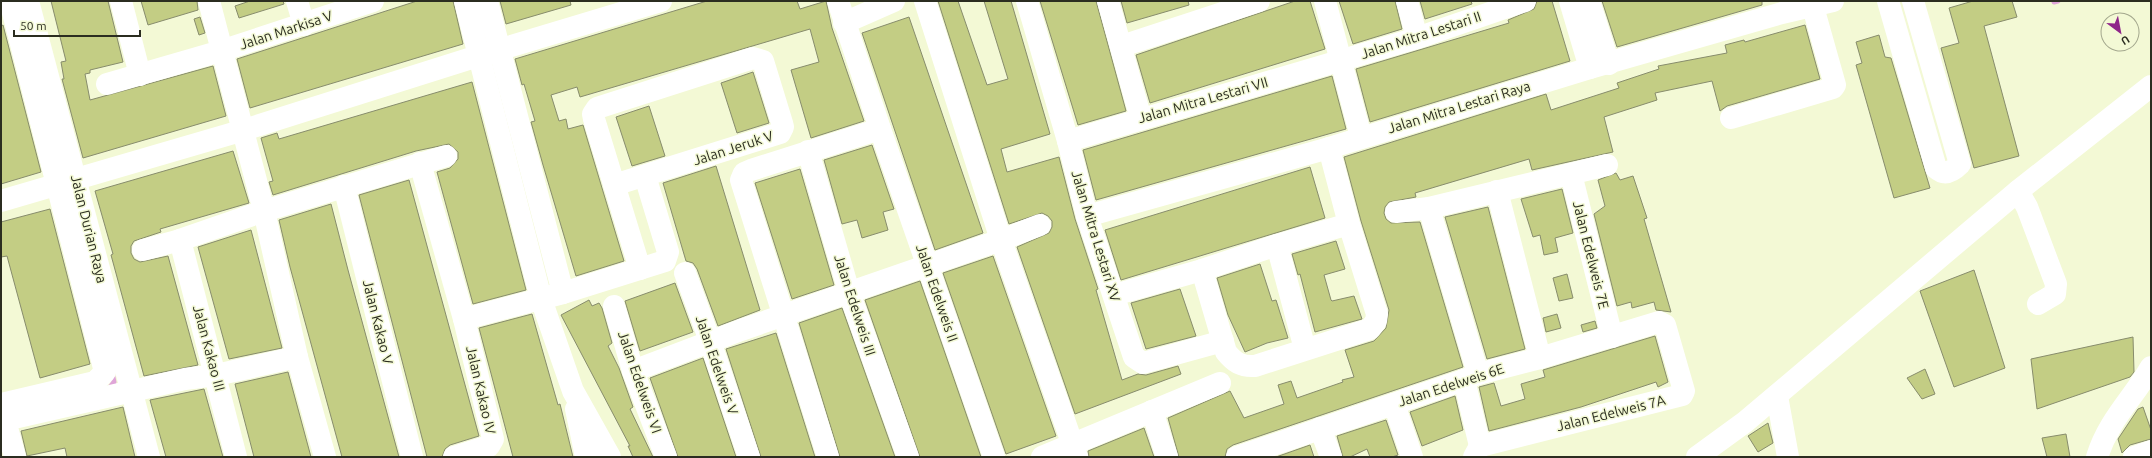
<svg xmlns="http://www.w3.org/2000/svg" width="2152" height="458" font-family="Ubuntu,sans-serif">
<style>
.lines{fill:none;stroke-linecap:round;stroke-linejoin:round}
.stream{stroke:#dfa5d8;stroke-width:5}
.building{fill:#c3cd84;stroke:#878c6c}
.minor{stroke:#fff;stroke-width:22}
.labels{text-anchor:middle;stroke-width:3;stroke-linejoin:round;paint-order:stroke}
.street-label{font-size:14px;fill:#2b2d20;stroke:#f3f9d5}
</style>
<rect width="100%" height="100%" fill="#f3f9d5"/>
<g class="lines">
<g class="stream">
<path d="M 2054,2 L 2058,1"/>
<path d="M 109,389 L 114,382 L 112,373"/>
</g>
</g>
<g class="building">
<path d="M 51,1 L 108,1 L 123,62 L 90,70 L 90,73 L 85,74 L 90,100 L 213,66 L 226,116 L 83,158 L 62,79 L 64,79 L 61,62 L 66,61 Z"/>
<path d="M 141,1 L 197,1 L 198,10 L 148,25 Z"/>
<path d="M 250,1 L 283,1 L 284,4 L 239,18 L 235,6 Z"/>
<path d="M 417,1 L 453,1 L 463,44 L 250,108 L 237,59 Z"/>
<path d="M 500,1 L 570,1 L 571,5 L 506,24 Z"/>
<path d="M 707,1 L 797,1 L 800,9 L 826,1 L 832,28 L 864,121 L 811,138 L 791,70 L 819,62 L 810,29 L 580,97 L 577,87 L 551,95 L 559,121 L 566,119 L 568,129 L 583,125 L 624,261 L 576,276 L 543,165 L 531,122 L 535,121 L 524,84 L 522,85 L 515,59 Z"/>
<path d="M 938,1 L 958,1 L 987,85 L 1008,79 L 984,1 L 1011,1 L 1050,134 L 1001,149 L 1007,172 L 1059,157 L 1075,219 L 1098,289 L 1096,290 L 1122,380 L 1138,374 L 1146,375 L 1178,366 L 1181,374 L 1075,414 L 1017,247 L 1049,233 L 1052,227 L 1052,221 L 1048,216 L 1042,213 L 1009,224 Z"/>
<path d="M 1040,1 L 1096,1 L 1126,111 L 1078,125 Z"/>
<path d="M 1121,1 L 1188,1 L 1189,5 L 1127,23 Z"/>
<path d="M 1295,1 L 1310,1 L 1325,49 L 1150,103 L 1136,55 Z"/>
<path d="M 1339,1 L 1395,1 L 1402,29 L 1353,44 Z"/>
<path d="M 1420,1 L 1471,1 L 1472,4 L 1425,19 Z"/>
<path d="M 1537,1 L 1552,1 L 1570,61 L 1370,122 L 1356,69 L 1509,23 L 1508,20 L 1534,9 Z"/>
<path d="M 1602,1 L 1762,1 L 1762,5 L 1617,47 Z"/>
<path d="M 1973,1 L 2012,1 L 2017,17 L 1984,26 L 2019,156 L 1974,168 L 1941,48 L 1959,43 L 1949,8 Z"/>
<path d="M 200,17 L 205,33 L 199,35 L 194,19 Z"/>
<path d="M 909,17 L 983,233 L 935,250 L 862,33 Z"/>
<path d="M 3,25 L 41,172 L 1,184 L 1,26 Z"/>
<path d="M 1805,25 L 1820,79 L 1727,106 L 1720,111 L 1712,81 L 1655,93 L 1657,100 L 1604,117 L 1613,152 L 1532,170 L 1529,159 L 1415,193 L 1416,197 L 1389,202 L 1385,207 L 1384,213 L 1386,219 L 1391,223 L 1420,222 L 1463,367 L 1233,445 L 1227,449 L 1225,457 L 1179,457 L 1168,418 L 1230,391 L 1244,418 L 1284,404 L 1278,385 L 1291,381 L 1297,398 L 1343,382 L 1342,380 L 1354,377 L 1345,350 L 1374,341 L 1386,328 L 1389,310 L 1361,221 L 1344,157 L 1546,94 L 1551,110 L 1619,88 L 1617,83 L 1659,69 L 1658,66 L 1727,53 L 1725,45 L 1744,40 L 1745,42 Z"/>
<path d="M 1879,35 L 1885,57 L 1891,58 L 1930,188 L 1894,198 L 1856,65 L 1862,63 L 1856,42 Z"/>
<path d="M 753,72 L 769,123 L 737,133 L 721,83 Z"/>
<path d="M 1332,76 L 1346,129 L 1096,200 L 1083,150 Z"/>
<path d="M 472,82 L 526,290 L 473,304 L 437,172 L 450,168 L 458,159 L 458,152 L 449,144 L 416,151 L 273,195 L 269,182 L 273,181 L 261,138 L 277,133 L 279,139 Z"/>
<path d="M 649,106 L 665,156 L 632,166 L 616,117 Z"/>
<path d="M 872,145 L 894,209 L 883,212 L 888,230 L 862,238 L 857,220 L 842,224 L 824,160 Z"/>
<path d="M 233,151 L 249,203 L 160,229 L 161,232 L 134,241 L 131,246 L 131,253 L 134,259 L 140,262 L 168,256 L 198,365 L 144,376 L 111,255 L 113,254 L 95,191 Z"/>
<path d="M 716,166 L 760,310 L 718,326 L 697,269 L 693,263 L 686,261 L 663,183 Z"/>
<path d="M 1310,167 L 1325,218 L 1121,280 L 1105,230 Z"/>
<path d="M 800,169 L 834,285 L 792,299 L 755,183 Z"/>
<path d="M 1616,173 L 1620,180 L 1633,176 L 1647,218 L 1644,219 L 1671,312 L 1656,310 L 1654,302 L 1632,308 L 1631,302 L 1617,306 L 1594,214 L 1605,206 L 1598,180 Z"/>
<path d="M 409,180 L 479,436 L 450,445 L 445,449 L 442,457 L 427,457 L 359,195 Z"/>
<path d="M 1562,189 L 1573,233 L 1555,238 L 1558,252 L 1544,255 L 1540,235 L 1533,237 L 1521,199 Z"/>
<path d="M 331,204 L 348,270 L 399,457 L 342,457 L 290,267 L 279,220 Z"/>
<path d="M 1488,207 L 1525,349 L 1487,359 L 1445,217 Z"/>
<path d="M 50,209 L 90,364 L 40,378 L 7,256 L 1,257 L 1,222 Z"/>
<path d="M 251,230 L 282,348 L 229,359 L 198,247 Z"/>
<path d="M 1336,241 L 1345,269 L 1324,275 L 1331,300 L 1332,301 L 1354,296 L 1362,319 L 1315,332 L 1300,274 L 1298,275 L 1292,254 Z"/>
<path d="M 993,256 L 1056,436 L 1006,454 L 943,273 Z"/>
<path d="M 1260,264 L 1272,301 L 1276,300 L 1288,338 L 1267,343 L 1245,352 L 1228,315 L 1217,278 Z"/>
<path d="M 1974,270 L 2005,368 L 1954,387 L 1920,291 Z"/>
<path d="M 1567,274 L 1573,298 L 1559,301 L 1553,278 Z"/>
<path d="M 920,281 L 981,457 L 920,457 L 865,300 Z"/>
<path d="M 675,283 L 693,332 L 640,351 L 625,301 Z"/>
<path d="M 1180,289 L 1196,336 L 1146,349 L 1131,303 Z"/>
<path d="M 589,300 L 592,306 L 599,303 L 602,308 L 612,343 L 608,346 L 619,368 L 633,407 L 630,409 L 653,457 L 633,457 L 628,446 L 630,446 L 561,315 Z"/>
<path d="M 842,308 L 895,457 L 840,457 L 799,323 Z"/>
<path d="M 532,314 L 558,405 L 560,404 L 573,457 L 513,457 L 479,328 Z"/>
<path d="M 1557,314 L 1561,328 L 1546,332 L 1543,318 Z"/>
<path d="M 1595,321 L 1597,328 L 1583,332 L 1581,325 Z"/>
<path d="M 776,333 L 815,457 L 761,457 L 726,349 Z"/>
<path d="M 1655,336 L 1668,382 L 1658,387 L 1656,382 L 1581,407 L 1489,431 L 1479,387 L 1494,383 L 1501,406 L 1525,399 L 1521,384 L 1545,377 L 1543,370 Z"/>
<path d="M 2133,337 L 2134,372 L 2130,377 L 2037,409 L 2031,359 Z"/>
<path d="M 703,358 L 736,457 L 678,457 L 650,378 Z"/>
<path d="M 1925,369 L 1935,394 L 1922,399 L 1907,378 Z"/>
<path d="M 288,372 L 311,457 L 254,457 L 235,384 Z"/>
<path d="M 204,389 L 223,457 L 166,457 L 150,400 Z"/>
<path d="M 1455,396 L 1463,430 L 1422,446 L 1410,412 Z"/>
<path d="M 123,407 L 135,457 L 67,457 L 65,448 L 27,456 L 21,431 Z"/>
<path d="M 2143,407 L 2151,430 L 2151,439 L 2130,445 L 2122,453 L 2118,439 L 2138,409 Z"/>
<path d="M 1386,420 L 1398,455 L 1392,457 L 1370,457 L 1367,449 L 1350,457 L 1343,457 L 1337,436 Z"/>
<path d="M 1768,423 L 1773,443 L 1758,452 L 1748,436 Z"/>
<path d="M 1144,428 L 1154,457 L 1089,457 L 1088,451 Z"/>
<path d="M 2066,434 L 2070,457 L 2047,457 L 2042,438 Z"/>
<path d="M 1310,445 L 1314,457 L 1276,457 Z"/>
</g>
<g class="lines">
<g class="minor">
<path d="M 28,1 L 149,457"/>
<path d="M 121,1 L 140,75"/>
<path d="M 297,1 L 304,25"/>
<path d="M 465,1 L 541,299 L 573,391 L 610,457"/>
<path d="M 487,1 L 563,293"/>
<path d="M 838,1 L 880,129 L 994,457"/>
<path d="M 925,1 L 1001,240 L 1040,225"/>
<path d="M 1027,1 L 1068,141 L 1087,216 L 1134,357 L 1143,363 L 1223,341"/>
<path d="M 1108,1 L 1141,119"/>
<path d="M 1325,1 L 1361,137"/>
<path d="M 1407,1 L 1417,38"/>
<path d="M 1570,1 L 1590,68"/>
<path d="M 1589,1 L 1609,64"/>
<path d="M 1888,1 L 1936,168 C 1945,176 1953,171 1960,164 L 1913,1"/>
<path d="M 844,23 L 894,1"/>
<path d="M 1122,46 L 1259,1"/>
<path d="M 107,84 L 221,51 L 373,1"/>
<path d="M 1731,118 L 1833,88 L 1835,85 L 1813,7"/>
<path d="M 1068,141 L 1417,38 L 1525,1"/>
<path d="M 1329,148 L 1349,224 L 1377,314 L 1376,321 L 1370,329 L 1255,366 C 1241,367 1234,362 1226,352 L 1202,270 L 1277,245 L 1349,224"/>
<path d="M 808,151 L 849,292 L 908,457"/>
<path d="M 420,163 L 464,319 L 493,439 L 489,446 L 454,457"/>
<path d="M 1571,174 L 1612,337"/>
<path d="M 614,185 L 780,133 L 783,127 L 782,123 L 763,61 L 753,58 L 597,108 L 593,114 L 594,119 L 640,269"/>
<path d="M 344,186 L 412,457"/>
<path d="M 1497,191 L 1540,358"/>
<path d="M 2018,191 L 2027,207 L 2056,284 L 2055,294 L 2038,304"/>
<path d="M 1,201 L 244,130 L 478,56 L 661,1"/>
<path d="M 1429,208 L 1478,374"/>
<path d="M 1396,212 L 1429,208 L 1607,165"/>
<path d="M 1087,216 L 1329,148 L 1590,68 L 1782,13 L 1833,1"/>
<path d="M 180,240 L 236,457"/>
<path d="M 1277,245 L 1305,349"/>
<path d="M 143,250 L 180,240 L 264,211 L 209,1"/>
<path d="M 685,273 L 710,341 L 749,457"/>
<path d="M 1114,295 L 1202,270"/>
<path d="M 614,306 L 633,371 L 666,457"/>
<path d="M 464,319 L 563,293 L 665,261 L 668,252 L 645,176"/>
<path d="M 633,371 L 741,330 L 1001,240 L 1077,457"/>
<path d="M 1464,380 L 1480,446"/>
<path d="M 1777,396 L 1788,457"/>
<path d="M 1,404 L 95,382 L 105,372 L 10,1"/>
<path d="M 1394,404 L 1412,457"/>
<path d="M 1,406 L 15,457"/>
<path d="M 576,409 L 586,457"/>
<path d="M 1152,411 L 1167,457"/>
<path d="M 5,420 L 185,379 L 216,375 L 297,357"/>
<path d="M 1320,428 L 1331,457"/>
<path d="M 325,457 L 297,357 L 264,211 L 446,156"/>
<path d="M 828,457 L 741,180 L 744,173 L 751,170 L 880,129"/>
<path d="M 1042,457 L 1220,383"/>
<path d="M 1237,457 L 1464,380 L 1478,374 L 1540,358 L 1659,322 L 1665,325 L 1684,391 L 1682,395 L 1480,446 L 1474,457"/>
<path d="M 1697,457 L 1745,422 L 2018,191 L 2151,86"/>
<path d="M 2097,457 C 2109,419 2133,399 2151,367"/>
<path d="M 2134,457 L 2151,451"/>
</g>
</g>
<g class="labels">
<g class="street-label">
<text transform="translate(286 30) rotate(-18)" y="5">Jalan Markisa V</text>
<text transform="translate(1421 35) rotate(-18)" y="5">Jalan Mitra Lestari II</text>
<text transform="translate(1203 100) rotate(-16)" y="5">Jalan Mitra Lestari VII</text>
<text transform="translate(1459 107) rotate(-17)" y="5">Jalan Mitra Lestari Raya</text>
<text transform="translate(733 148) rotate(-18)" y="5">Jalan Jeruk V</text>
<text transform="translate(89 229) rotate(76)" y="5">Jalan Durian Raya</text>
<text transform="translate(1096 236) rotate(73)" y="5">Jalan Mitra Lestari XV</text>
<text transform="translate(1591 255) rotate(76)" y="5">Jalan Edelweis 7E</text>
<text transform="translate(937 293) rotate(71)" y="5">Jalan Edelweis II</text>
<text transform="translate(855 305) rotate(72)" y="5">Jalan Edelweis III</text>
<text transform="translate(378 322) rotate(76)" y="5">Jalan Kakao V</text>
<text transform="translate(209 348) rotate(75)" y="5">Jalan Kakao III</text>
<text transform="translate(717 365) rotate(71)" y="5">Jalan Edelweis V</text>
<text transform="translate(640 382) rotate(71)" y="5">Jalan Edelweis VI</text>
<text transform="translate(1451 385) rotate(-18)" y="5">Jalan Edelweis 6E</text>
<text transform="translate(481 390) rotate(77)" y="5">Jalan Kakao IV</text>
<text transform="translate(1611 413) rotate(-14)" y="5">Jalan Edelweis 7A</text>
</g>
</g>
<rect width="2152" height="458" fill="none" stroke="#2b2d20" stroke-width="4"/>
<g transform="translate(2120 32) rotate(148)"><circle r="19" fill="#f3f9d5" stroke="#a3a78d"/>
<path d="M0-3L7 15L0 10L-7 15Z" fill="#8f2589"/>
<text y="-6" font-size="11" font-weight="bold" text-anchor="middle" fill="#2b2d20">U</text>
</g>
<path d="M14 30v6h126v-6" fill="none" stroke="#2b2d20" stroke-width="2"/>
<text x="20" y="30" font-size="12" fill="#2b2d20" stroke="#f3f9d5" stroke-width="3" paint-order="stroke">50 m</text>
</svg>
